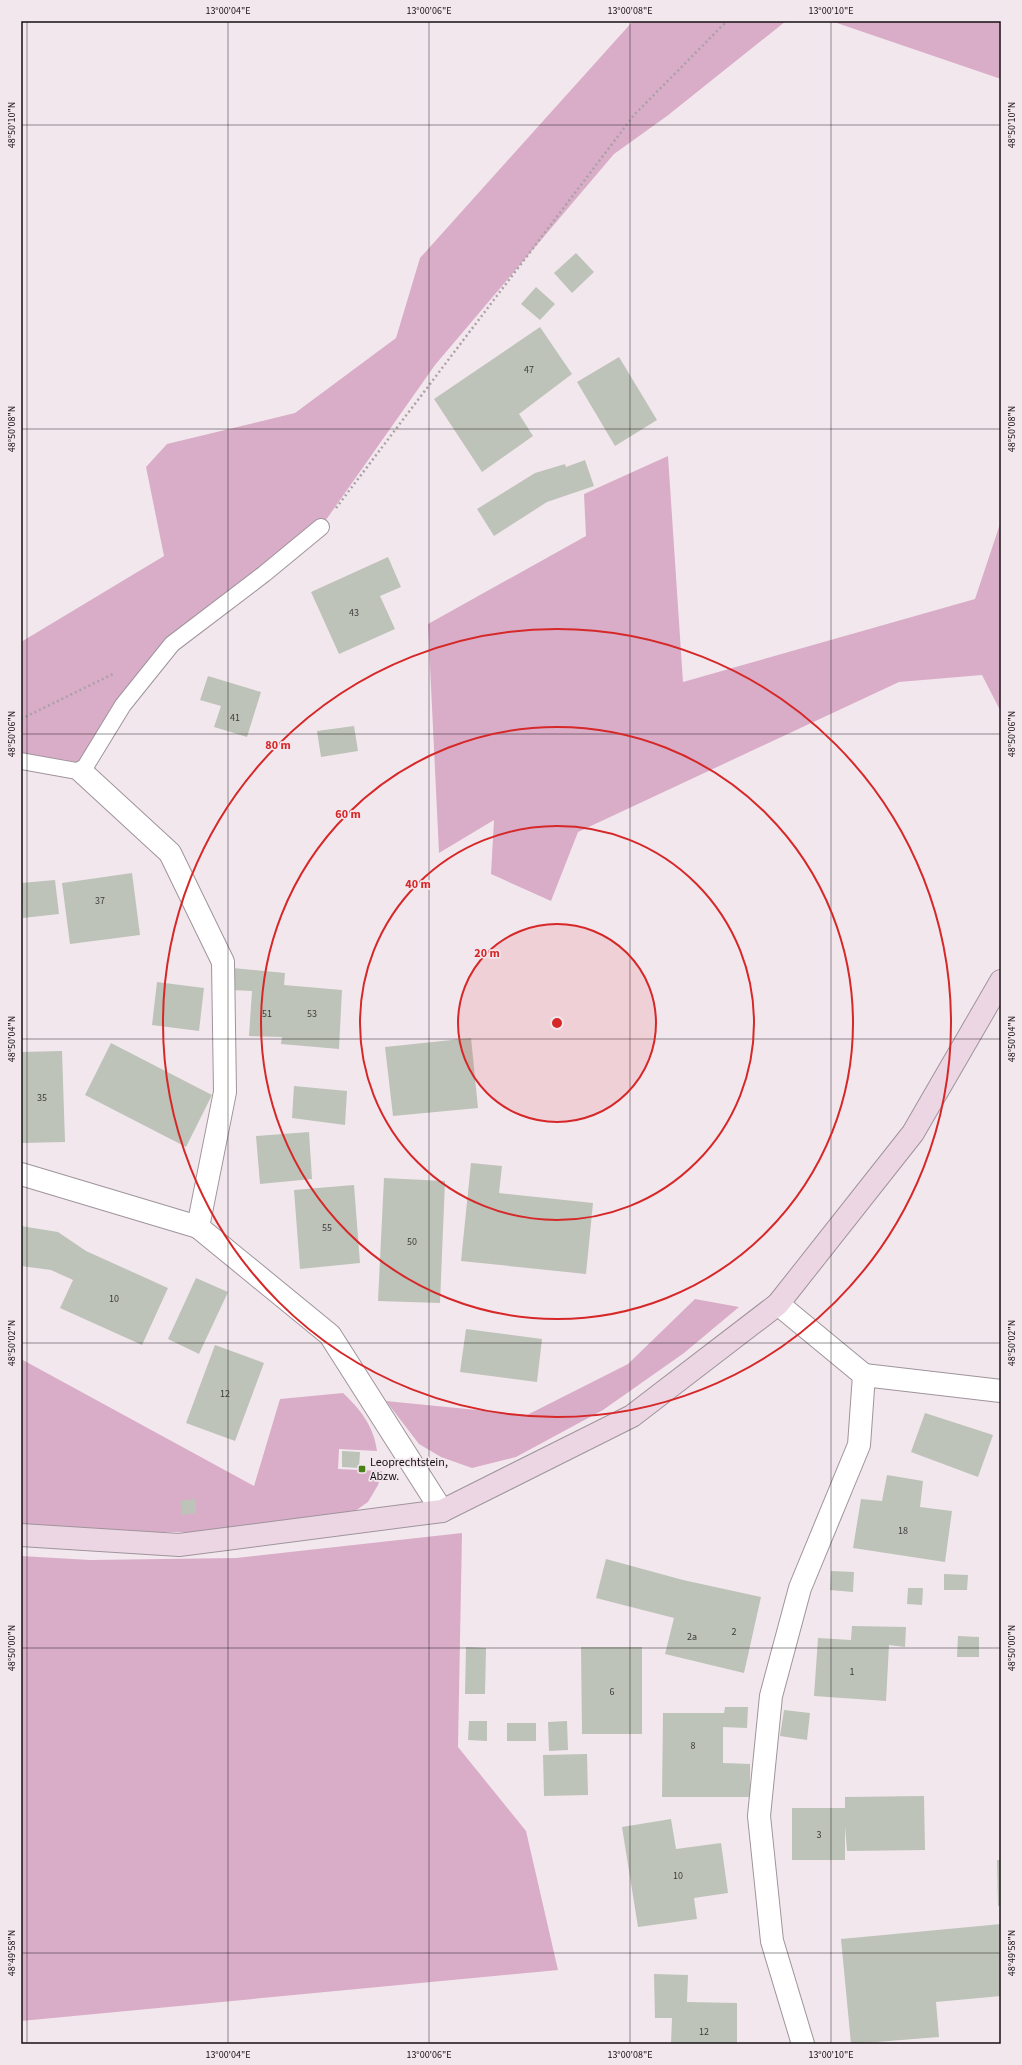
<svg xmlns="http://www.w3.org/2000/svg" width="1022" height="2065" font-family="'Source Sans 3',sans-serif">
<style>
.green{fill:#d9adc7}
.building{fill:#bdc3b9}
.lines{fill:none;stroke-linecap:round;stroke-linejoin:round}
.lane-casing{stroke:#9f949b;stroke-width:18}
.street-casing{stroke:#9f949b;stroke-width:24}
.secondary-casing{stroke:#9f949b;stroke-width:24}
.path{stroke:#aaa1a6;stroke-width:2.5;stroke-dasharray:2 3;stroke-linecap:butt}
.lane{stroke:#fff;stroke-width:16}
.street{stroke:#fff;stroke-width:22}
.secondary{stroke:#edd6e4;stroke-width:22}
.ticks{fill:none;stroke:#141012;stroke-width:1;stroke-opacity:0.45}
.ring{fill:none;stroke:#d62828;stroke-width:2}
.poi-dot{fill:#498018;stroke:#f3e7ee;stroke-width:1.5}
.labels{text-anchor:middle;stroke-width:3.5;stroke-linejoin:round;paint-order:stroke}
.number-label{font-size:10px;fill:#3e3d3c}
.poi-label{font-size:12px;fill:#141012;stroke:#f3e7ee;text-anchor:start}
.centre{fill:#d62828;stroke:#f3e7ee;stroke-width:2}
.ring-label{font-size:12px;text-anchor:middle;font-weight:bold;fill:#d62828;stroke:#f3e7ee;stroke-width:3.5;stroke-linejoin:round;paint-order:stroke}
.neatline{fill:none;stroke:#141012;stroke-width:1.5}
.ticks-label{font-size:10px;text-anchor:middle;fill:#141012}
</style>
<rect width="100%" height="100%" fill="#f3e7ee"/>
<g class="green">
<path d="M 633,21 L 786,21 L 667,116 L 614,154 L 435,365 L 321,527 L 170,646 L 82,772 L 21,761 L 21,642 L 164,556 L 146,467 L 167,444 L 295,413 L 396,338 L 420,258 Z"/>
<path d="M 831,21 L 1001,21 L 1001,79 Z"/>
<path d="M 668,456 L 683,682 L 975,599 L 1001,521 L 1001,712 L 982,675 L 899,682 L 578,832 L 551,901 L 491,874 L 494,820 L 439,853 L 428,624 L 586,536 L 584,494 Z"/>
<path d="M 695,1299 L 739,1307 L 684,1353 L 603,1410 L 516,1457 L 472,1468 L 441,1457 L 419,1444 L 386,1401 L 527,1415 L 628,1364 Z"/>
<path d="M 21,1359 L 254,1486 L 280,1399 L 343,1393 C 360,1409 374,1426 377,1451 L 339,1449 L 338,1469 L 382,1471 L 378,1485 L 368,1502 L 348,1516 L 223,1532 L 95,1532 L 21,1526 Z"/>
<path d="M 462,1533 L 458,1747 L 526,1831 L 558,1970 L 21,2021 L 21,1556 L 90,1560 L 236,1558 Z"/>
</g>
<g class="building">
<path d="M 576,253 L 594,272 L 572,293 L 554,273 Z"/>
<path d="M 536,287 L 555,304 L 540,320 L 521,304 Z"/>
<path d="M 540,327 L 572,374 L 519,414 L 533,436 L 482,472 L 434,399 Z"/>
<path d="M 619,357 L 657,420 L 615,446 L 577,382 Z"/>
<path d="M 585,460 L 594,486 L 547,502 L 494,536 L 477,509 L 535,473 L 565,464 L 566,467 Z"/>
<path d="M 388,557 L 401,587 L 380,596 L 395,629 L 339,654 L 311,592 Z"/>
<path d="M 208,676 L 261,692 L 247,737 L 214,727 L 221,706 L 200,700 Z"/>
<path d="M 354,726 L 358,751 L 321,757 L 317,731 Z"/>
<path d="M 132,873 L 140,935 L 70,944 L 62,883 Z"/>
<path d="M 55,880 L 59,914 L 23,918 L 21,883 Z"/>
<path d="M 233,968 L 285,973 L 284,985 L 342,990 L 339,1049 L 281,1044 L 282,1037 L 249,1036 L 252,991 L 231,990 Z"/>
<path d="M 157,982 L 204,988 L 199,1031 L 152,1025 Z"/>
<path d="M 471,1038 L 478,1108 L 393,1116 L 385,1047 Z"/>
<path d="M 111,1043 L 212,1095 L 186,1147 L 85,1095 Z"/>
<path d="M 62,1051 L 65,1142 L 21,1143 L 21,1052 Z"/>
<path d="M 294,1086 L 347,1091 L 345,1125 L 292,1118 Z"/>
<path d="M 309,1132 L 312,1179 L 260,1184 L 256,1136 Z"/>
<path d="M 471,1163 L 502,1166 L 499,1193 L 593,1203 L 586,1274 L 461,1261 Z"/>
<path d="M 384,1178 L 445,1181 L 440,1303 L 378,1301 Z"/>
<path d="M 354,1185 L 360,1263 L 300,1269 L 294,1190 Z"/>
<path d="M 21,1226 L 58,1232 L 86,1251 L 168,1288 L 142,1345 L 60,1308 L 73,1280 L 51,1270 L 21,1266 Z"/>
<path d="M 196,1278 L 228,1292 L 199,1354 L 168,1339 Z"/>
<path d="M 466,1329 L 542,1339 L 537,1382 L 460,1372 Z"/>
<path d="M 215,1345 L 264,1363 L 235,1441 L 186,1423 Z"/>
<path d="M 925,1413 L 993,1435 L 978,1477 L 911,1452 Z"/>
<path d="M 342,1451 L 360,1452 L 359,1468 L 342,1467 Z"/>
<path d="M 887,1475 L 923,1481 L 920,1507 L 952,1511 L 945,1562 L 853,1548 L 861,1499 L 882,1501 Z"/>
<path d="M 195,1499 L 196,1513 L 182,1515 L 180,1501 Z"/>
<path d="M 606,1559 L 683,1580 L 761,1597 L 744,1673 L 665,1654 L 674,1618 L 596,1598 Z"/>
<path d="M 831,1571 L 854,1572 L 853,1592 L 830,1590 Z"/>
<path d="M 944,1574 L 968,1575 L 967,1590 L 944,1590 Z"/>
<path d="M 908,1588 L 923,1588 L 922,1605 L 907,1604 Z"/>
<path d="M 852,1626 L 906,1627 L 905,1647 L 889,1645 L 886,1701 L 814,1696 L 818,1638 L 851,1640 Z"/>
<path d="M 958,1636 L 979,1637 L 979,1657 L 957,1657 Z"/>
<path d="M 466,1647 L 486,1648 L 485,1694 L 465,1694 Z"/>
<path d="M 581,1647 L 642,1647 L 642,1734 L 582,1734 Z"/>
<path d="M 725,1707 L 748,1707 L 747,1728 L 723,1727 L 723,1763 L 750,1764 L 750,1797 L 662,1797 L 663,1713 L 724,1713 Z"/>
<path d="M 784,1710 L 810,1713 L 807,1740 L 780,1736 Z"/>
<path d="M 469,1721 L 487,1721 L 487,1741 L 468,1740 Z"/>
<path d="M 567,1721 L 568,1750 L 549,1751 L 548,1722 Z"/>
<rect x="507" y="1723" width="29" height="18"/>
<path d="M 587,1754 L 588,1795 L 544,1796 L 543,1755 Z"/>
<path d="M 924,1796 L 925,1850 L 847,1851 L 845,1826 L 845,1860 L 792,1860 L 792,1808 L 845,1808 L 845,1797 Z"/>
<path d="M 671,1819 L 676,1849 L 721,1843 L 728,1893 L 694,1898 L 697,1919 L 638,1927 L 622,1827 Z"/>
<path d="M 997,1860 L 1001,1860 L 1001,1906 L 998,1906 Z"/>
<path d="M 1001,1924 L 1001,1996 L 936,2002 L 939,2037 L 851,2044 L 841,1939 Z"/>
<path d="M 654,1974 L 688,1975 L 687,2002 L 737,2003 L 737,2044 L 671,2044 L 672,2018 L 655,2018 Z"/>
</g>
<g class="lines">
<g class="lane-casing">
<path id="lane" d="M 21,761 L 82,772 L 123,705 L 172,644 L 264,574 L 321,527"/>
</g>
<g class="street-casing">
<g id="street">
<path d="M 82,772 L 170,853 L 223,962 L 225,1092 L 198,1227 L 330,1335 L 442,1511"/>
<path d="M 21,1174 L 198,1227"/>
<path d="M 778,1304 L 864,1375 L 859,1445 L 800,1588 L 771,1696 L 759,1816 L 772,1941 L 803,2044"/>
<path d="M 864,1375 L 1001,1391"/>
</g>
</g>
<g class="secondary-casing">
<path id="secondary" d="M 21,1535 L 179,1545 L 442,1511 L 632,1416 L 778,1304 L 913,1133 L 1001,981"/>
</g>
<g class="path">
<path d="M 336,508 L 634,115 L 727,21"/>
<path d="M 21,719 L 113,674"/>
</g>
<use href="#lane" class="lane"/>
<use href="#street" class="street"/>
<use href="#secondary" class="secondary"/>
</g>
<path class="ticks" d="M 27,21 L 27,2044M 228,21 L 228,2044M 429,21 L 429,2044M 630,21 L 630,2044M 831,21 L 831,2044M 21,125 L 1001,125M 21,429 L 1001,429M 21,734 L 1001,734M 21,1039 L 1001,1039M 21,1343 L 1001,1343M 21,1648 L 1001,1648M 21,1953 L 1001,1953"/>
<circle cx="557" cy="1023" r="99" fill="#d62828" fill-opacity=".12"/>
<g class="ring">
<circle cx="557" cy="1023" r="99"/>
<circle cx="557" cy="1023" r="197"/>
<circle cx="557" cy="1023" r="296"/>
<circle cx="557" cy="1023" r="394"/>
</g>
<rect class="poi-dot" x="358" y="1465" width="8" height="8" rx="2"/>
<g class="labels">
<g class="number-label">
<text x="529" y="373">47</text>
<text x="354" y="616">43</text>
<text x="235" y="721">41</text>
<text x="100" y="904">37</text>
<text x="267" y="1017">51</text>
<text x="312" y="1017">53</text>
<text x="42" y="1101">35</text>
<text x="327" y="1231">55</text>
<text x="412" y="1245">50</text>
<text x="114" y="1302">10</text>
<text x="225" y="1397">12</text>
<text x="903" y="1534">18</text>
<text x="734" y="1635">2</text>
<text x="692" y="1640">2a</text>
<text x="852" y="1675">1</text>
<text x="612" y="1695">6</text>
<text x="693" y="1749">8</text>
<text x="819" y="1838">3</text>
<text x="678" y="1879">10</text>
<text x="704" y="2035">12</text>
</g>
<g class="poi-label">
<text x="370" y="1466">Leoprechtstein,<tspan x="370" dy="14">Abzw.</tspan></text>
</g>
</g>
<circle cx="557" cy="1023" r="6" class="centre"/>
<g class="ring-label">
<text x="278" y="749">80 m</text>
<text x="348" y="818">60 m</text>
<text x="418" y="888">40 m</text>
<text x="487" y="957">20 m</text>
</g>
<rect width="1022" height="2065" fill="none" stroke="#f3e7ee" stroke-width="44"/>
<rect x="22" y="22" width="978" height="2021" class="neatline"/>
<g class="ticks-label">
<text x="228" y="14">13°00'04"E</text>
<text x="429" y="14">13°00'06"E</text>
<text x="630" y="14">13°00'08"E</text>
<text x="831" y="14">13°00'10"E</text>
<text transform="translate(11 125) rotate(-90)" y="4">48°50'10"N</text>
<text transform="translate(1011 125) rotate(-90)" y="4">48°50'10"N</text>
<text transform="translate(11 429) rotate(-90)" y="4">48°50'08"N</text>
<text transform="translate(1011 429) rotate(-90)" y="4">48°50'08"N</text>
<text transform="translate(11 734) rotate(-90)" y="4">48°50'06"N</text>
<text transform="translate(1011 734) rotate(-90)" y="4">48°50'06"N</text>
<text transform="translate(11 1039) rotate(-90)" y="4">48°50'04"N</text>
<text transform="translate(1011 1039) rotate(-90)" y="4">48°50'04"N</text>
<text transform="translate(11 1343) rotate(-90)" y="4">48°50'02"N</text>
<text transform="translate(1011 1343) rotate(-90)" y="4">48°50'02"N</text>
<text transform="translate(11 1648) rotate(-90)" y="4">48°50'00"N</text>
<text transform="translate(1011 1648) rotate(-90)" y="4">48°50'00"N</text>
<text transform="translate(11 1953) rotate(-90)" y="4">48°49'58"N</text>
<text transform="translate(1011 1953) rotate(-90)" y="4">48°49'58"N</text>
<text x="228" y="2058">13°00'04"E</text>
<text x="429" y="2058">13°00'06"E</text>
<text x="630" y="2058">13°00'08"E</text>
<text x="831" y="2058">13°00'10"E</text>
</g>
</svg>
